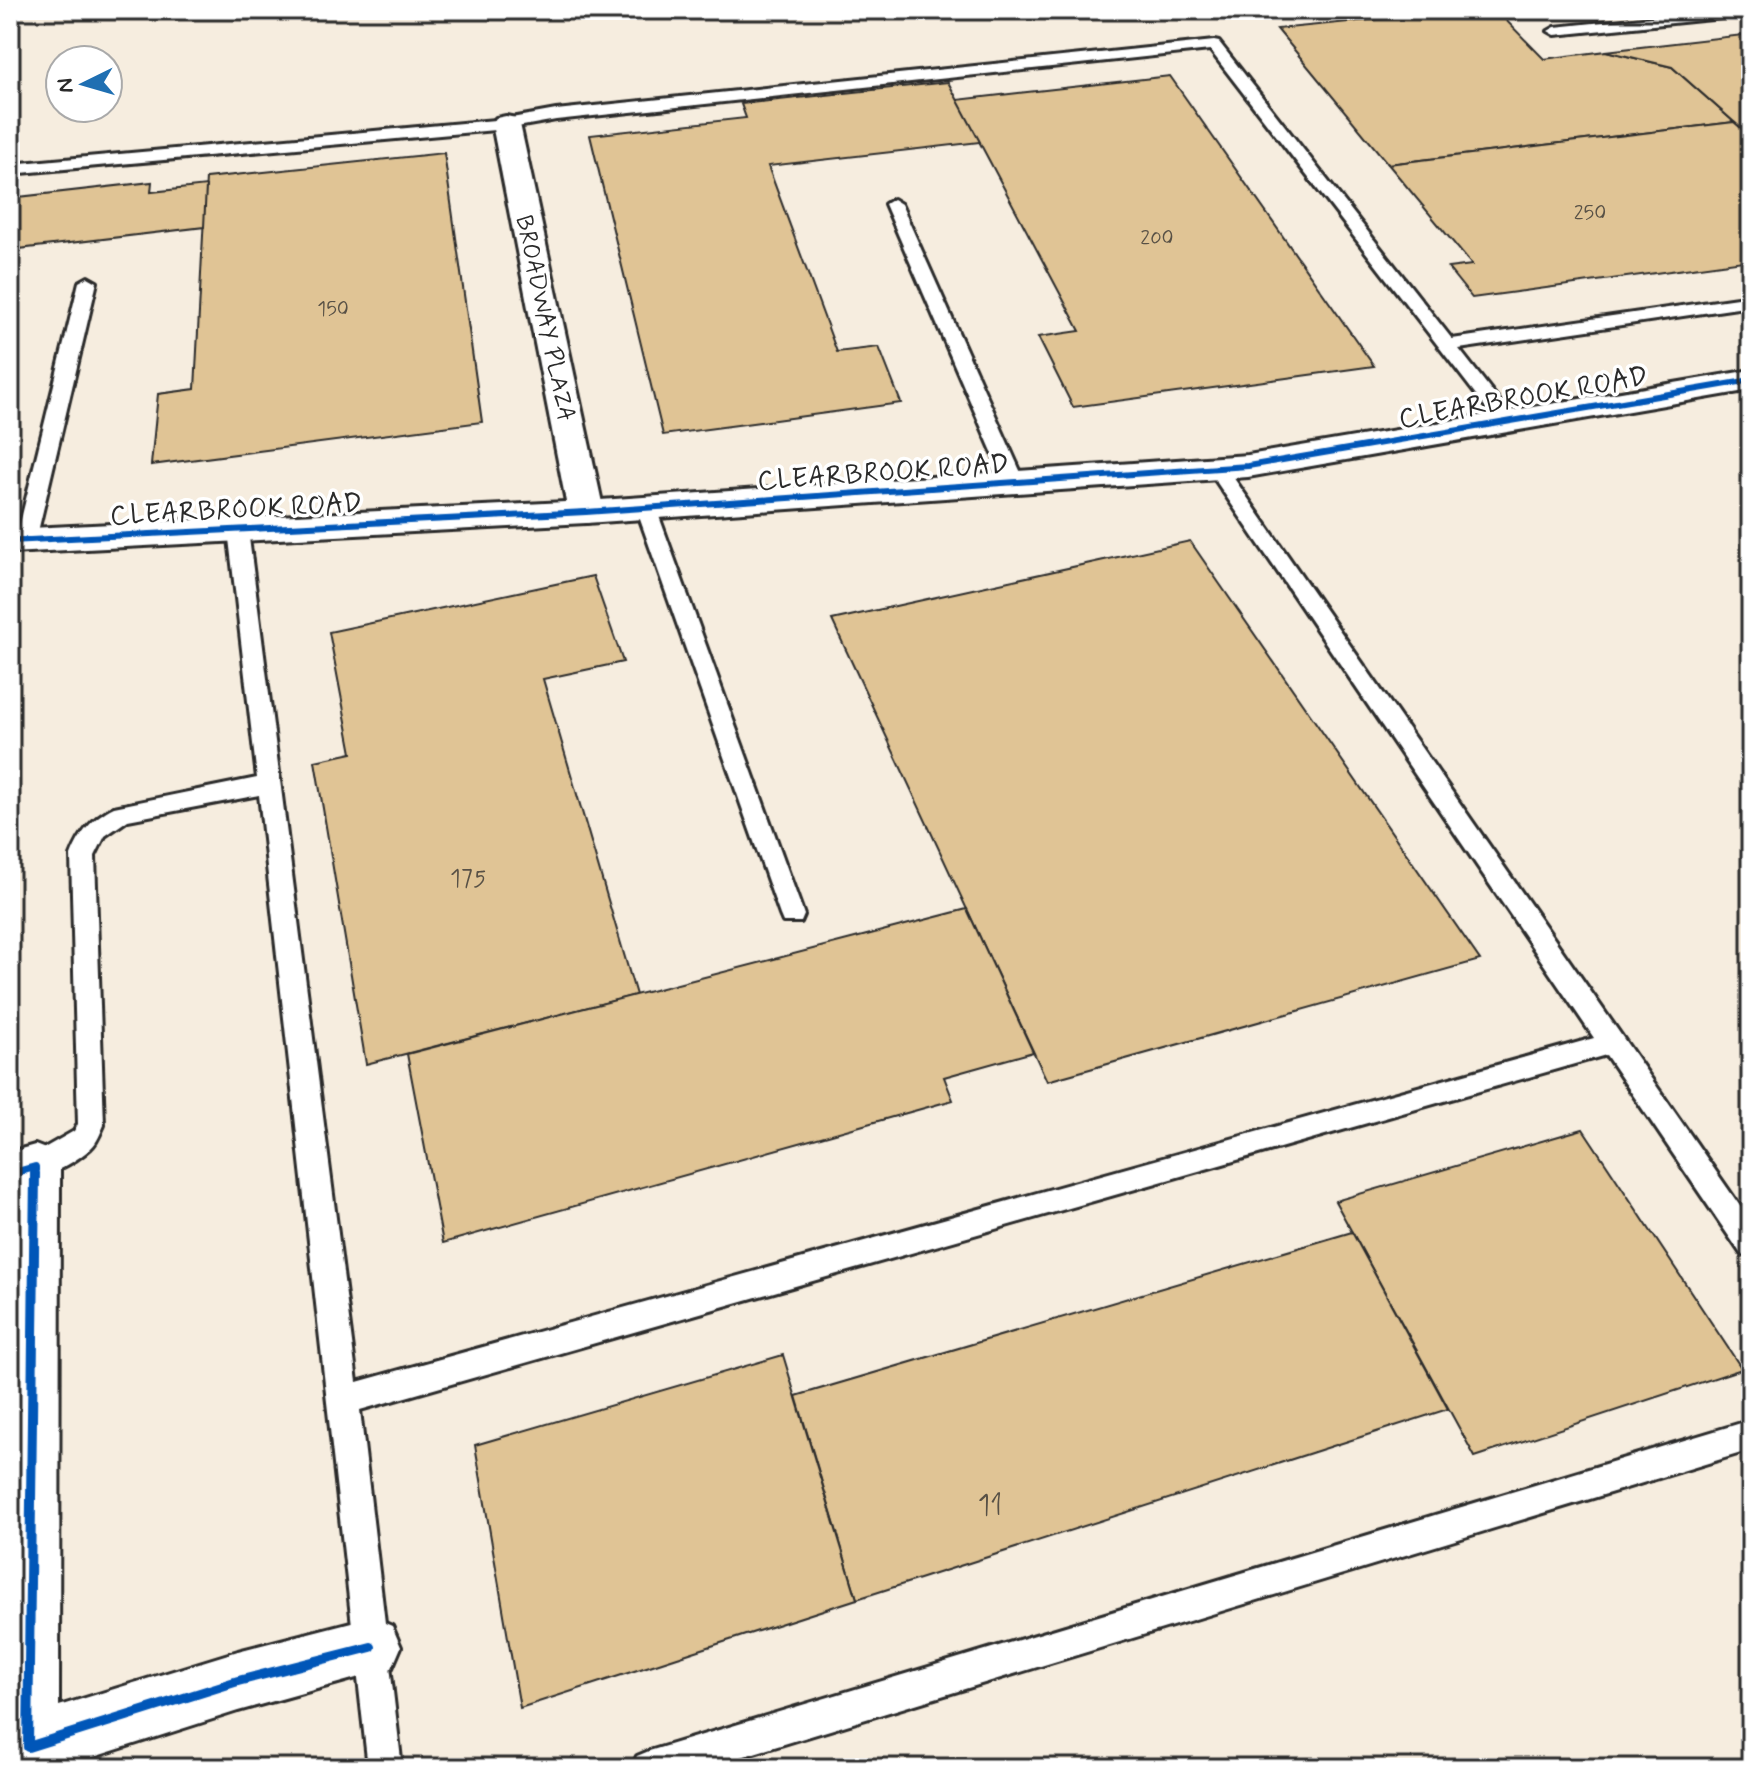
<svg xmlns="http://www.w3.org/2000/svg" width="1761" height="1778" font-family="Mynerve,sans-serif">
<style>
.building{fill:#e0c495;stroke:#2b2b2b;stroke-width:2}
.lines{fill:none;stroke-linecap:round;stroke-linejoin:round}
.service-casing{stroke:#2b2b2b;stroke-width:6}
.minor-casing{stroke:#2b2b2b;stroke-width:6}
.tertiary-casing{stroke:#2b2b2b;stroke-width:6}
.service{fill:#fff;fill-rule:evenodd}
.minor{fill:#fff;fill-rule:evenodd}
.tertiary{fill:#fff;fill-rule:evenodd}
.cycleway-far2-casing{stroke:#fff;stroke-width:10}
.cycleway-far1-casing{stroke:#fff;stroke-width:13}
.cycleway-casing{stroke:#fff;stroke-width:15}
.cycleway-far2{stroke:#0057b8;stroke-width:6}
.cycleway-far1{stroke:#0057b8;stroke-width:8}
.cycleway{stroke:#0057b8;stroke-width:10}
.labels{text-anchor:middle;stroke-width:7;stroke-linejoin:round;paint-order:stroke}
.far-number-label{font-size:20px;fill:#585146}
.far-street-label{font-size:24px;fill:#2b2b2b;stroke:#fff}
.number-label{font-size:24px;fill:#585146}
.street-label{font-size:28px;fill:#2b2b2b;stroke:#fff}
.near-number-label{font-size:28px;fill:#585146}
</style>
<rect width="100%" height="100%" fill="#f6eddf"/>
<filter id="ink" filterUnits="userSpaceOnUse"><feTurbulence type="fractalNoise" baseFrequency=".0125" numOctaves="2"/><feDisplacementMap in="SourceGraphic" scale="16" xChannelSelector="R" yChannelSelector="G"/><feConvolveMatrix kernelMatrix="1 2 1 2 8 2 1 2 1" color-interpolation-filters="sRGB"/></filter>
<g filter="url(#ink)">
<g class="building">
<path d="M 1471,10 L 1496,10 L 1544,59 L 1606,51 L 1672,67 L 1734,122 L 1388,164 L 1277,29 Z"/>
<path d="M 1751,34 L 1751,137 L 1672,67 L 1606,51 Z"/>
<path d="M 1170,76 L 1374,366 L 1073,407 L 1038,337 L 1080,331 L 957,100 Z"/>
<path d="M 948,82 L 980,142 L 768,166 L 837,352 L 879,347 L 901,403 L 663,435 L 590,135 L 746,118 L 741,104 Z"/>
<path d="M 1734,122 L 1751,137 L 1751,260 L 1472,298 L 1448,268 L 1472,265 L 1388,164 Z"/>
<path d="M 444,153 L 482,422 L 151,465 L 158,394 L 195,389 L 206,178 Z"/>
<path d="M 152,182 L 151,192 L 206,186 L 204,227 L 10,250 L 10,198 Z"/>
<path d="M 1190,541 L 1480,960 L 1047,1081 L 832,620 Z"/>
<path d="M 593,576 L 623,662 L 543,679 L 636,995 L 366,1064 L 315,761 L 352,753 L 329,632 Z"/>
<path d="M 967,909 L 1033,1052 L 944,1077 L 953,1100 L 443,1243 L 407,1054 Z"/>
<path d="M 1583,1129 L 1742,1369 L 1475,1457 L 1335,1201 Z"/>
<path d="M 1352,1232 L 1448,1409 L 857,1599 L 796,1396 Z"/>
<path d="M 783,1355 L 857,1599 L 520,1708 L 475,1445 Z"/>
</g>
<g class="lines">
<g class="service-casing">
<g id="service">
<path d="M 1720,10 L 1751,10 L 1751,15 L 1555,35 L 1548,31 L 1555,27 Z"/>
<path d="M 1214,41 L 1219,42 L 1452,339 L 1751,296 L 1751,306 L 1459,349 L 1516,422 L 1514,426 L 1500,426 L 1210,50 L 556,120 L 506,129 L 10,174 L 10,164 L 506,119 L 556,110 Z"/>
<path d="M 893,199 L 901,204 L 1026,484 L 1023,488 L 1016,490 L 1006,484 L 885,204 Z"/>
<path d="M 88,277 L 97,282 L 36,540 L 26,546 L 16,540 L 79,282 Z"/>
<path d="M 1217,462 L 1224,464 L 1751,1222 L 1751,1258 L 1741,1254 L 1606,1055 L 360,1410 L 402,1768 L 368,1768 L 259,795 L 128,820 L 105,836 L 95,856 L 104,1125 C 101,1132 97,1143 91,1148 C 77,1161 43,1182 25,1175 L 21,1167 L 25,1159 L 74,1131 L 78,1124 L 71,856 C 80,833 92,818 114,807 L 257,778 L 228,530 L 238,524 L 248,530 L 357,1382 L 1594,1038 L 1207,468 Z"/>
<path d="M 646,502 L 656,508 L 804,915 L 801,922 L 783,922 L 780,915 L 636,508 Z"/>
<path d="M 1751,1420 L 1751,1450 L 705,1768 L 632,1768 L 637,1756 L 649,1751 Z"/>
</g>
</g>
<g class="minor-casing">
<g id="minor">
<path d="M 506,116 L 516,118 L 520,124 L 604,512 L 599,520 L 586,523 L 573,520 L 568,512 L 492,124 L 496,118 Z"/>
<path d="M 35,1145 L 53,1152 L 60,1167 L 59,1706 L 238,1651 L 371,1617 L 392,1626 L 401,1647 L 392,1668 L 238,1711 L 59,1768 L 10,1768 L 10,1152 Z"/>
</g>
</g>
<g class="tertiary-casing">
<path id="tertiary" d="M 1751,370 L 1751,390 L 1248,477 L 586,523 L 10,553 L 10,529 L 586,501 L 1248,455 Z"/>
</g>
<use href="#service" class="service"/>
<use href="#minor" class="minor"/>
<use href="#tertiary" class="tertiary"/>
<g class="cycleway-far2-casing">
<path id="cycleway-far2" d="M 10,541 L 586,512 L 1248,466 L 1751,380"/>
</g>
<g class="cycleway-far1-casing">
<path id="cycleway-far1" d="M 10,1174 L 35,1167 L 35,1175"/>
</g>
<g class="cycleway-casing">
<g id="cycleway">
<path d="M 35,1173 L 28,1747 L 238,1681 L 371,1647"/>
<path d="M 10,1174 L 15,1173"/>
</g>
</g>
<use href="#cycleway-far2" class="cycleway-far2"/>
<use href="#cycleway-far1" class="cycleway-far1"/>
<use href="#cycleway" class="cycleway"/>
</g>
</g>
<g class="labels">
<g class="far-number-label">
<text x="1590" y="219">250</text>
<text x="1157" y="244">200</text>
<text x="333" y="315">150</text>
</g>
<g class="far-street-label">
<text transform="translate(546 318) rotate(78)" y="8">BROADWAY PLAZA</text>
</g>
<g class="number-label">
<text x="468" y="886">175</text>
</g>
<g class="street-label">
<text transform="translate(1523 396) rotate(-10)" y="10">CLEARBROOK ROAD</text>
<text transform="translate(883 471) rotate(-4)" y="10">CLEARBROOK ROAD</text>
<text transform="translate(236 508) rotate(-3)" y="10">CLEARBROOK ROAD</text>
</g>
<g class="near-number-label">
<text x="990" y="1514">11</text>
</g>
</g>
<rect width="1761" height="1778" fill="none" stroke="#fff" stroke-width="40"/>
<rect x="20" y="20" width="1721" height="1738" fill="none" stroke="#2b2b2b" stroke-width="3" filter="url(#ink)"/>
<g transform="translate(84 84) rotate(265)"><circle r="38" fill="#ffffff" stroke="#aaaaaa" stroke-width="2"/>
<path d="M0-6L14 30L0 20L-14 30Z" fill="#1f6fb2"/>
<text y="-12" font-size="22" font-weight="bold" text-anchor="middle" fill="#2b2b2b">N</text>
</g>
</svg>
